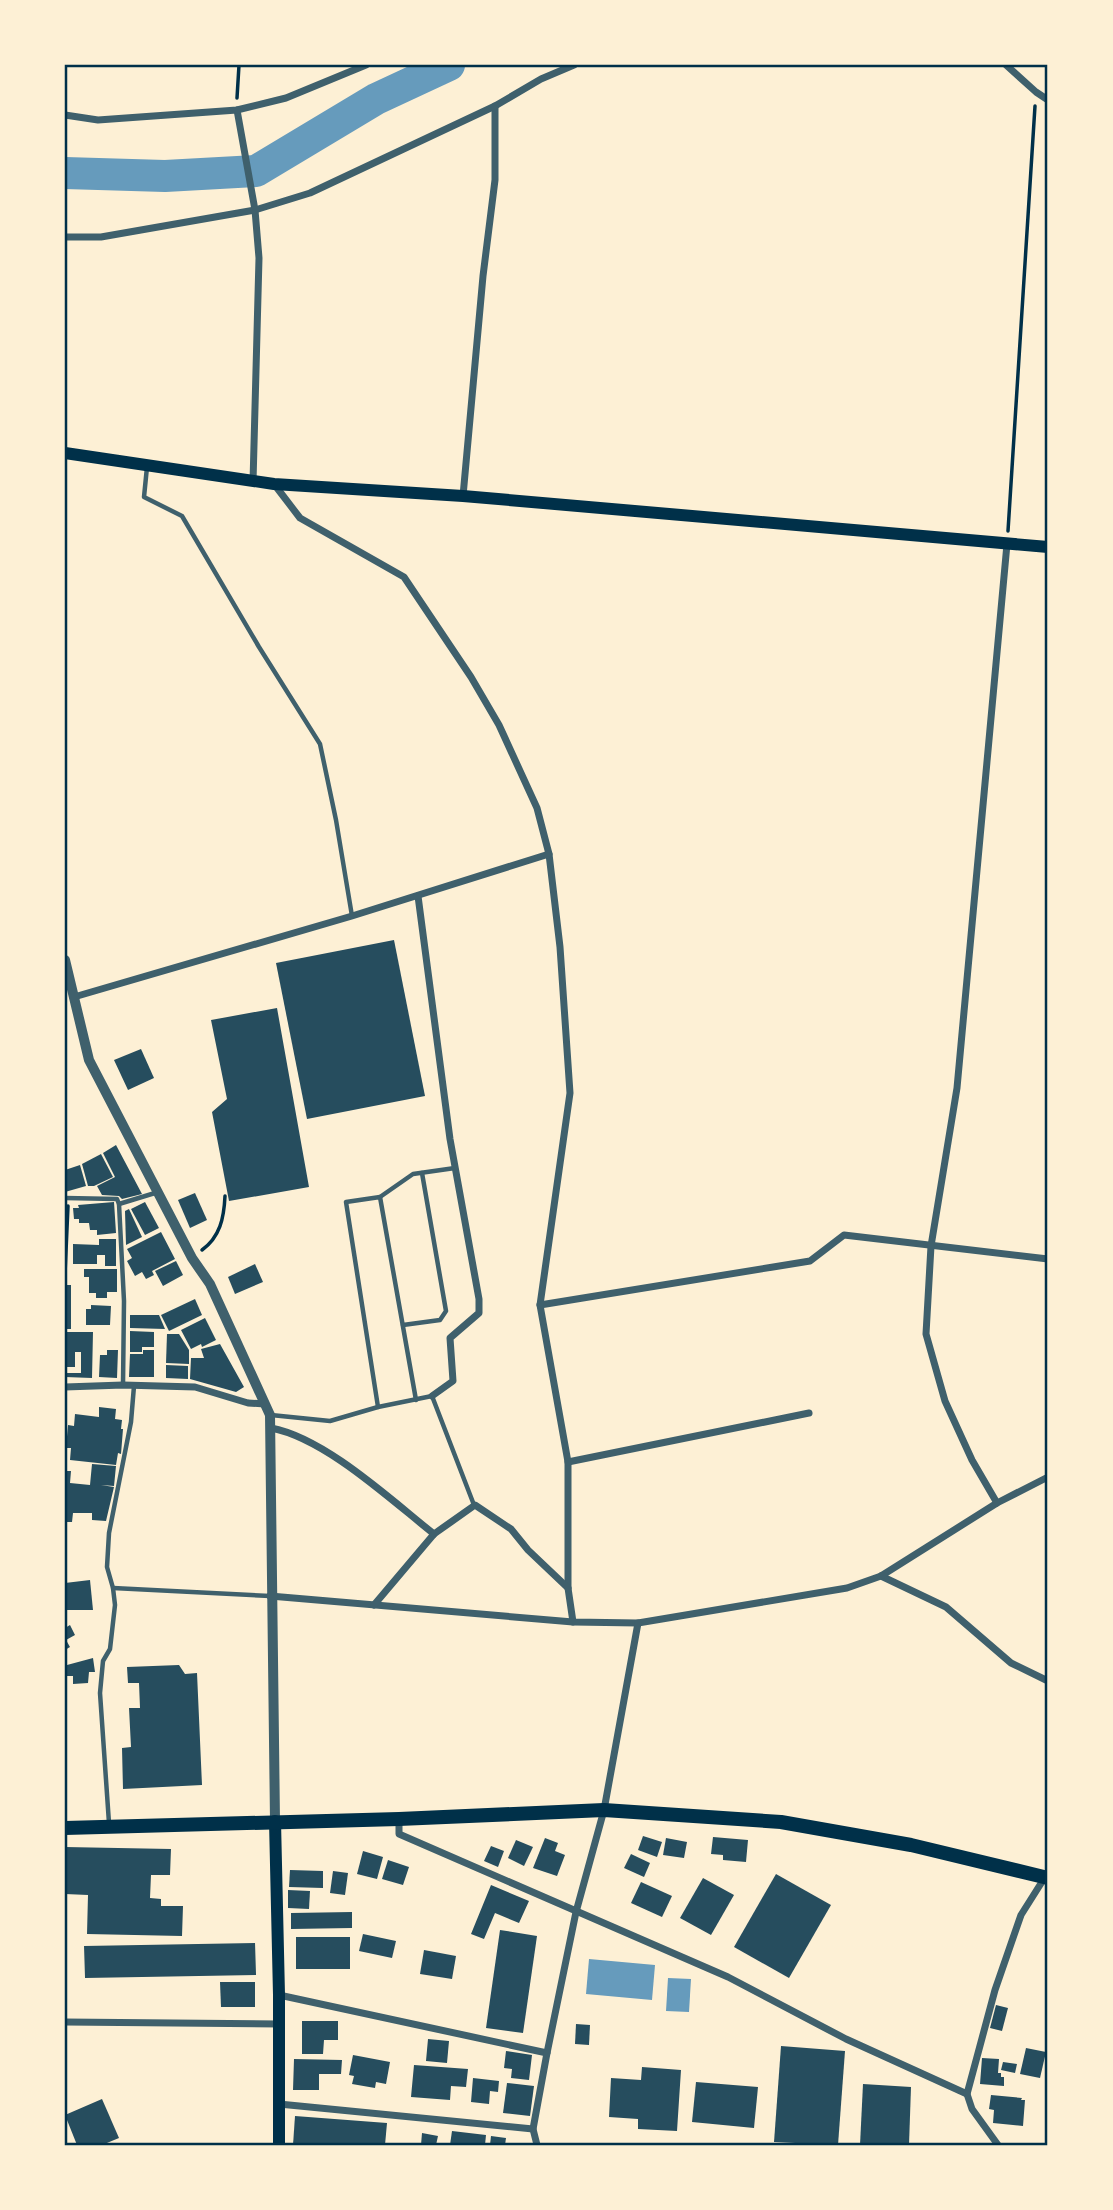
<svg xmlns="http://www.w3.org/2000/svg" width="1113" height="2210" font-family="'Roboto Serif',serif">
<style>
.water{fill:#669bbc}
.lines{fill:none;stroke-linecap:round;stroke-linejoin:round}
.river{stroke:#669bbc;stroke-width:32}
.building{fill:#264d5e}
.path{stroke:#003049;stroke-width:3.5}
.service{stroke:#3f606c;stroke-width:4.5}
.minor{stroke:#3f606c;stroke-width:7}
.tertiary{stroke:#3f606c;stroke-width:10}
.secondary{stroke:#003049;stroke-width:12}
.trunk{stroke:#003049;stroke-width:14}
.neatline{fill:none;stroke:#003049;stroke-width:2.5}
</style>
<rect width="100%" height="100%" fill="#fdf0d5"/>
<g class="water">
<path d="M 589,1959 L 655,1965 L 652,2000 L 586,1994 Z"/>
<path d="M 668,1978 L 691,1979 L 689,2012 L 666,2011 Z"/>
</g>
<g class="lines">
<path class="river" d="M 65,173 L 165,176 L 256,171 L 376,99 L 449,65"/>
</g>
<g class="building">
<path d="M 394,940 L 425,1096 L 307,1119 L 276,963 Z"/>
<path d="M 277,1008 L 309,1187 L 229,1201 L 212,1112 L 227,1099 L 211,1020 Z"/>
<path d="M 141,1049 L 154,1078 L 128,1090 L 114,1060 Z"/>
<path d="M 116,1145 L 142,1194 L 122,1199 L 119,1196 L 102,1195 L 97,1186 L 115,1177 L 103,1153 Z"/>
<path d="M 101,1154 L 113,1177 L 94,1186 L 88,1186 L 82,1164 Z"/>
<path d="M 80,1165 L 86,1186 L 65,1192 L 65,1170 Z"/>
<path d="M 195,1193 L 207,1220 L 190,1228 L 178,1200 Z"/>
<path d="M 114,1202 L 116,1233 L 97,1235 L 97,1230 L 90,1230 L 89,1223 L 79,1223 L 79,1219 L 74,1219 L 73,1208 L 79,1208 L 78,1205 Z"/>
<path d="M 145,1202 L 159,1228 L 145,1235 L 131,1209 Z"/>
<path d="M 129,1209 L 142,1237 L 126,1245 L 125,1211 Z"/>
<path d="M 161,1232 L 175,1259 L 152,1271 L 154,1275 L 146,1279 L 142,1272 L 135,1276 L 127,1261 L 132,1258 L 127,1249 Z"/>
<path d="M 99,1239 L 116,1239 L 116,1266 L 105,1266 L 105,1255 L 97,1255 L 97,1264 L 73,1264 L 73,1244 L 99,1245 Z"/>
<path d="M 176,1261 L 183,1275 L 163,1286 L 155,1271 Z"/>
<path d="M 255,1264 L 263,1282 L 235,1294 L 228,1277 Z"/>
<path d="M 84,1269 L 117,1269 L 117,1292 L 107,1292 L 107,1298 L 96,1298 L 96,1293 L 89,1293 L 89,1277 L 84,1277 Z"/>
<rect x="65" y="1285" width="6" height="44"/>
<path d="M 195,1299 L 202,1315 L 169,1331 L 161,1315 Z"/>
<path d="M 91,1305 L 111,1306 L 110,1325 L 86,1325 L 86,1309 L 91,1309 Z"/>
<path d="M 130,1315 L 159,1315 L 165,1329 L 130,1328 Z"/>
<path d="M 205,1318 L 216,1340 L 202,1347 L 201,1344 L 191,1349 L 181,1330 Z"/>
<path d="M 130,1331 L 154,1332 L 154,1347 L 142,1347 L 142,1352 L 130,1352 Z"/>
<path d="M 65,1332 L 93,1332 L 92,1378 L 65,1377 L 65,1373 L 81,1373 L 81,1352 L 75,1352 L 75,1367 L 65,1367 Z"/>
<path d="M 167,1334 L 179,1334 L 189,1350 L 189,1364 L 166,1363 Z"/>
<path d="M 220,1344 L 244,1387 L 236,1392 L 190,1379 L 191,1358 L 204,1358 L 201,1349 Z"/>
<path d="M 107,1350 L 118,1350 L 117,1378 L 99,1377 L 100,1355 L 107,1355 Z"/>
<path d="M 143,1350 L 154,1350 L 154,1377 L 129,1377 L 130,1354 L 143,1354 Z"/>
<path d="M 166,1365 L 188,1366 L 188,1379 L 166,1378 Z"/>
<path d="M 99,1407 L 116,1409 L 115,1419 L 122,1420 L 121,1429 L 123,1429 L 121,1454 L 118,1453 L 116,1465 L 70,1460 L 71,1448 L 66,1448 L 68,1425 L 74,1426 L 75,1414 L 99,1417 Z"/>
<path d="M 92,1464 L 116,1466 L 114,1486 L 101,1485 L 114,1487 L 106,1521 L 92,1520 L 92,1513 L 73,1513 L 72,1522 L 65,1522 L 65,1471 L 71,1471 L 70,1483 L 90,1485 Z"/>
<path d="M 90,1580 L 93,1610 L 65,1610 L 65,1583 Z"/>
<path d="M 70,1625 L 75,1635 L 66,1640 L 70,1647 L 65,1650 L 65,1628 Z"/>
<path d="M 93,1658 L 95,1672 L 89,1672 L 88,1683 L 73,1684 L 73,1676 L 67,1676 L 67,1665 Z"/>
<path d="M 179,1665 L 185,1674 L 197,1673 L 202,1785 L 123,1789 L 122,1748 L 131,1747 L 129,1708 L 140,1708 L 139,1683 L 128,1683 L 127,1667 Z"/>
<path d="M 643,1836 L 662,1842 L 657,1857 L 638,1850 Z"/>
<path d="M 713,1837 L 748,1840 L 746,1862 L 723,1860 L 723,1855 L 711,1854 Z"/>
<path d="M 545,1838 L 558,1843 L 555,1851 L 565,1855 L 557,1876 L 533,1868 Z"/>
<path d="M 666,1838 L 687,1842 L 684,1858 L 663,1855 Z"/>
<path d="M 516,1840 L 533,1847 L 524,1866 L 508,1858 Z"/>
<path d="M 491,1846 L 504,1851 L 498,1867 L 484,1861 Z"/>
<path d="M 65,1847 L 171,1849 L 170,1875 L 151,1875 L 150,1898 L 161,1899 L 161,1906 L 183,1906 L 182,1936 L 87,1934 L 88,1895 L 65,1894 Z"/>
<path d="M 363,1851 L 383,1857 L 377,1879 L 357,1874 Z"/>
<path d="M 631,1854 L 650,1863 L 644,1877 L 624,1868 Z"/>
<path d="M 388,1860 L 409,1867 L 403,1885 L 382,1879 Z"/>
<path d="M 290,1870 L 323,1871 L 323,1888 L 289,1887 Z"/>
<path d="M 333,1871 L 348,1873 L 345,1895 L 330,1893 Z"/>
<path d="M 776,1874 L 831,1905 L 789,1978 L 734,1947 Z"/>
<path d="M 703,1878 L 734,1895 L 711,1935 L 680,1918 Z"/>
<path d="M 641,1882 L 672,1896 L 662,1917 L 631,1903 Z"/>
<path d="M 491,1885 L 529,1901 L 519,1923 L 495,1913 L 484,1939 L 471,1934 Z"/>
<path d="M 288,1890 L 310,1891 L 309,1909 L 288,1908 Z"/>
<path d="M 352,1912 L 352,1928 L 291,1929 L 291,1913 Z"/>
<path d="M 500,1930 L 537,1936 L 523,2033 L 486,2028 Z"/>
<path d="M 363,1934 L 396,1941 L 392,1958 L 359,1951 Z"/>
<rect x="296" y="1937" width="54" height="32"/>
<path d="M 255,1943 L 256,1975 L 85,1978 L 84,1946 Z"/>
<path d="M 424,1950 L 456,1956 L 452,1979 L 420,1974 Z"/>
<path d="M 220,1982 L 255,1982 L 255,2007 L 221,2007 Z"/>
<path d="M 996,2005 L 1008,2008 L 1002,2031 L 990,2028 Z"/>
<path d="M 302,2021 L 338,2021 L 338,2040 L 324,2040 L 323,2054 L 302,2054 Z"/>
<path d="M 576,2024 L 590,2025 L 589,2045 L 575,2044 Z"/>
<path d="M 428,2039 L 449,2041 L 447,2063 L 426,2061 Z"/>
<path d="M 781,2046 L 845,2051 L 838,2145 L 774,2142 Z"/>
<path d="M 1026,2048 L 1046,2052 L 1040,2078 L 1020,2074 Z"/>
<path d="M 506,2051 L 532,2055 L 529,2080 L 511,2078 L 512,2069 L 504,2068 Z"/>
<path d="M 353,2055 L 390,2062 L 386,2084 L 376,2082 L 375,2088 L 352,2084 L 354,2076 L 349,2075 Z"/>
<path d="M 982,2058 L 999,2059 L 998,2073 L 1001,2073 L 1001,2077 L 1004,2077 L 1004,2086 L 980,2084 Z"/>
<path d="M 294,2059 L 342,2060 L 341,2074 L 319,2074 L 319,2090 L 293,2090 Z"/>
<path d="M 1003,2062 L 1017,2064 L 1015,2073 L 1001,2070 Z"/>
<path d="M 414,2065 L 468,2069 L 466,2087 L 451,2086 L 450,2100 L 411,2097 Z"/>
<path d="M 642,2067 L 681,2070 L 677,2131 L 638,2129 L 638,2119 L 609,2117 L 611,2078 L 641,2080 Z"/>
<path d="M 473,2078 L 499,2081 L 498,2092 L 490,2091 L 489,2104 L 471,2102 Z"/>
<path d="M 696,2082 L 758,2087 L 754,2128 L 692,2122 Z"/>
<path d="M 507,2083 L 534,2086 L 530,2116 L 503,2113 Z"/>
<path d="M 863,2084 L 911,2087 L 909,2145 L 860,2145 Z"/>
<path d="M 991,2095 L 1022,2098 L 1021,2100 L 1025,2100 L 1023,2126 L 993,2123 L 994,2110 L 989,2109 Z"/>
<path d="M 102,2099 L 119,2138 L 102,2145 L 77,2145 L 65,2115 Z"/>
<path d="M 295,2116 L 387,2123 L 385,2145 L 293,2145 Z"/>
<path d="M 452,2131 L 486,2135 L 485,2145 L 450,2145 Z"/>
<path d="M 422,2133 L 438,2136 L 436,2145 L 421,2145 Z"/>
<path d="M 491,2136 L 506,2138 L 505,2145 L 490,2145 Z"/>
</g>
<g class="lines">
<g class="path">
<path d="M 237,98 L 239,65"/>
<path d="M 1008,531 L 1035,106"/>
<path d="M 202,1250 C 220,1237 224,1218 225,1196"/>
<path d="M 65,1274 L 68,1206"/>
</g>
<g class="service">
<path d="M 147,467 L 144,497 L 182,516 L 259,647 L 320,744 L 336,820 L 352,916"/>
<path d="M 380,1197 L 413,1174 L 455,1168"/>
<path d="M 65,1198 L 117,1199 L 119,1204 L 124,1301 L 123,1385"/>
<path d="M 119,1204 L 155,1193"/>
<path d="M 403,1325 L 440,1320 L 446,1311 L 422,1173"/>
<path d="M 378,1407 L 346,1202 L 380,1197 L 416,1400"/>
<path d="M 271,1415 L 330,1421 L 378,1407 L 432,1396 L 474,1505"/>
<path d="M 113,1588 L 270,1596"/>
<path d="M 109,1823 L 100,1693 L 103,1661 L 110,1649 L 115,1605 L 113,1588 L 107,1567 L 109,1533 L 131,1422 L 134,1386"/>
</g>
<g class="minor">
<path d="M 1006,65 L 1036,92 L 1048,100"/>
<path d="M 237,110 L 255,210 L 259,258 L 253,482"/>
<path d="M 65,115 L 98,120 L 237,110 L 286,98 L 366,65"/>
<path d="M 65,237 L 101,237 L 255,210 L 310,193 L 495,106 L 541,79 L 574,65"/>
<path d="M 274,484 L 300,518 L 404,577 L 471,677 L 499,725 L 537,808 L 549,854 L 560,947 L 570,1093 L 540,1305 L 568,1462 L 568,1588 L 573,1622"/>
<path d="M 463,496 L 483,276 L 495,180 L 495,106"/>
<path d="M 418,896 L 450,1139 L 479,1299 L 479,1313 L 450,1338 L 453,1381 L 432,1396"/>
<path d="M 74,997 L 352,916 L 549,854"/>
<path d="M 540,1305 L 810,1261 L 844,1235 L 1048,1259"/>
<path d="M 65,1387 L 123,1385 L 195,1387 L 248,1403 L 265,1404"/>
<path d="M 271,1428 C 325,1438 391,1500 434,1534"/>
<path d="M 568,1462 L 809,1413"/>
<path d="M 997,1503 L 972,1460 L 945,1401 L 926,1334 L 931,1246 L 957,1088 L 1007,544"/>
<path d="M 881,1576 L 946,1607 L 1011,1663 L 1048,1681"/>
<path d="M 270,1596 L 573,1622 L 638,1623 L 847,1588 L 881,1576 L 997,1503 L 1048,1477"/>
<path d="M 374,1605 L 434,1534 L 475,1505 L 511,1529 L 528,1550 L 568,1588"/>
<path d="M 399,1819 L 399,1834 L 728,1977 L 846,2039 L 967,2094"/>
<path d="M 279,1995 L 547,2053"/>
<path d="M 65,2022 L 279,2024"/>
<path d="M 279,2104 L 533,2129"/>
<path d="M 537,2145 L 533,2129 L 547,2053 L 576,1912 L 604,1810 L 638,1623"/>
<path d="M 998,2145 L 972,2109 L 967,2094 L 995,1990 L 1021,1915 L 1045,1877"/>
</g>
<path class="tertiary" d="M 65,960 L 89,1060 L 192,1258 L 210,1284 L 270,1415 L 275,1821"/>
<g class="secondary">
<path d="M 65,453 L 274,484 L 463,496 L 1048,547"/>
<path d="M 275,1821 L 279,1995 L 279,2145"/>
</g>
<path class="trunk" d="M 65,1828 L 399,1819 L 604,1810 L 781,1822 L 911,1845 L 1048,1878"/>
</g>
<rect width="1113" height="2210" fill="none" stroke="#fdf0d5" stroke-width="133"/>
<rect x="66" y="66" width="980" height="2078" class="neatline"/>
</svg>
